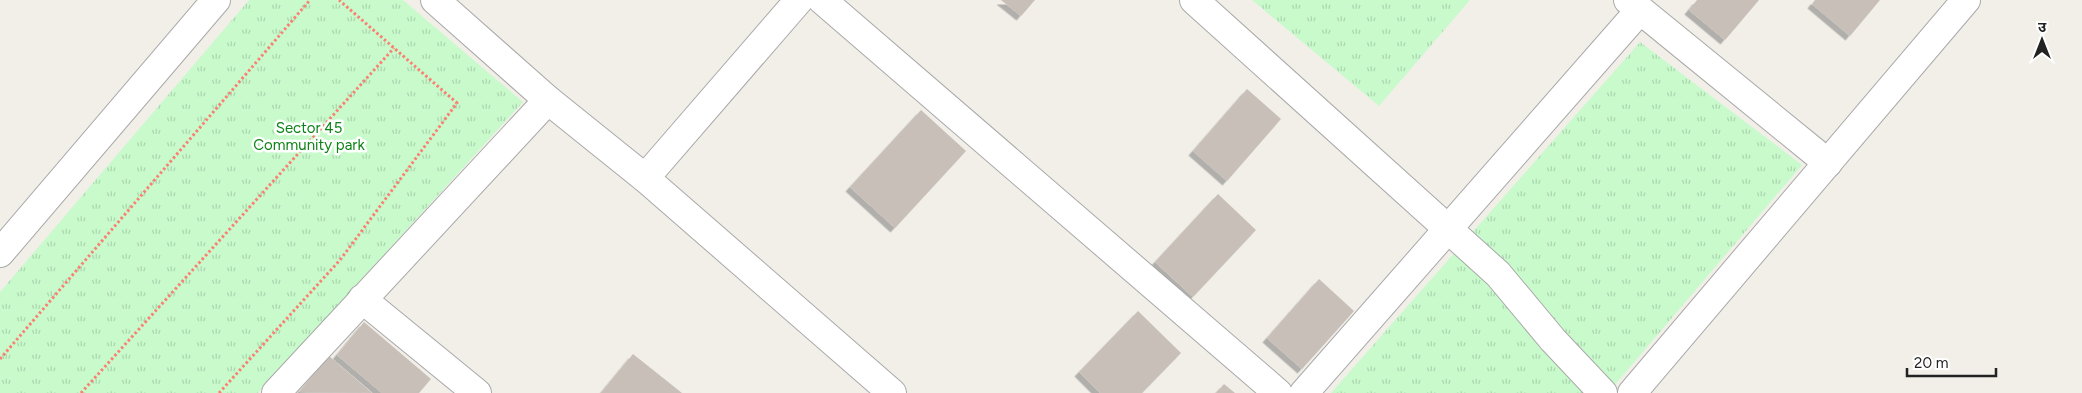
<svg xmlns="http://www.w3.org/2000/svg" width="2082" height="393" font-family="Figtree,'Noto Sans Devanagari',sans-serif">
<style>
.park{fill:url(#park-tufts)}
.building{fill:#c7bfb8;filter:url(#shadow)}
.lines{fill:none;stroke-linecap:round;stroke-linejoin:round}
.street-casing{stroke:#a9a9a9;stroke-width:30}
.path{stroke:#fa8072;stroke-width:3;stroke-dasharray:2.5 2.5;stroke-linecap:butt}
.street{stroke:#fff;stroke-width:28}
.labels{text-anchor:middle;stroke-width:5;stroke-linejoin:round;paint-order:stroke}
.park-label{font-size:15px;fill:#0c8416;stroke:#fff}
</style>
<defs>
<pattern id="park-tufts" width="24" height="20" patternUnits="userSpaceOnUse" patternTransform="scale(1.25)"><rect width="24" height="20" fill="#c8facc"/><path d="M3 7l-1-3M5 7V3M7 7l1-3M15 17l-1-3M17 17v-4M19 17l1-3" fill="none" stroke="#acd6af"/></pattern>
<filter id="shadow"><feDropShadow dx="-4.5" dy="4.5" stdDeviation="0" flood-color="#0004"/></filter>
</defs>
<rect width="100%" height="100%" fill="#f2efe9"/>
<g class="park">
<path d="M 249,0 L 403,0 L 523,102 L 258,393 L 0,393 L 0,292 Z"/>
<path d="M 1252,0 L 1470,0 L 1379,106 Z"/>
<path d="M 1640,42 L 1802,165 L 1608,393 L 1331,393 Z"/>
</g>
<g class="building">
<path d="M 1001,0 L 1035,0 L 1021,16 Z"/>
<path d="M 1697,0 L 1759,0 L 1725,40 L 1689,10 Z"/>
<path d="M 1815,0 L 1880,0 L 1850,36 L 1812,4 Z"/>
<path d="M 1247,89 L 1281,119 L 1227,181 L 1193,151 Z"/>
<path d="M 921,110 L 966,151 L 895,228 L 850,187 Z"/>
<path d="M 1218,194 L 1256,230 L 1193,297 L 1155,262 Z"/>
<path d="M 1319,279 L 1354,311 L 1302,369 L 1267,338 Z"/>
<path d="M 1138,311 L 1181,353 L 1142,393 L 1100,393 L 1079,372 Z"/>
<path d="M 364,322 L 431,379 L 419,393 L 382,393 L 337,355 Z"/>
<path d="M 633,354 L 682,393 L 601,393 Z"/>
<path d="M 329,356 L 372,393 L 299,392 Z"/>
<path d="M 1224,384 L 1235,393 L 1216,393 Z"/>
</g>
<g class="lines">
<g class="street-casing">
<g id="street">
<path d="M 435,0 L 548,100 L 645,178 L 892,393"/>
<path d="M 822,0 L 1278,393"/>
<path d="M 1194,0 L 1498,274 L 1553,340 L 1603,393"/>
<path d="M 1628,0 L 1828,163"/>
<path d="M 645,178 L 799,0"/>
<path d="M 0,253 L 216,0"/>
<path d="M 362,299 L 477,393"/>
<path d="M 276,393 L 548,100"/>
<path d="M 1304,393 L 1640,10"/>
<path d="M 1632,393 L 1966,0"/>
</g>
</g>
<g class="path">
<path d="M 0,359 L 310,0"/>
<path d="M 81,393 L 394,48"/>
<path d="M 219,393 L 340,260 L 457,103 L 339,0"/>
</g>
<use href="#street" class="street"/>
</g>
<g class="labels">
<g class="park-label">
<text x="309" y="133">Sector 45<tspan x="309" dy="17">Community park</tspan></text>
</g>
</g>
<g transform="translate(2042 40)" stroke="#ffffff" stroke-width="4" paint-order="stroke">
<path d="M0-4L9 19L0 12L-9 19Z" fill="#222222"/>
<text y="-8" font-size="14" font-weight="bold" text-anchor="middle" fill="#222222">उ</text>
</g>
<path d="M1907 368v8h89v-8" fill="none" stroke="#222222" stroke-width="2.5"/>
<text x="1914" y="368" font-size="15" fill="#222222" stroke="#ffffff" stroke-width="4" paint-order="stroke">20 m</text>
</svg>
